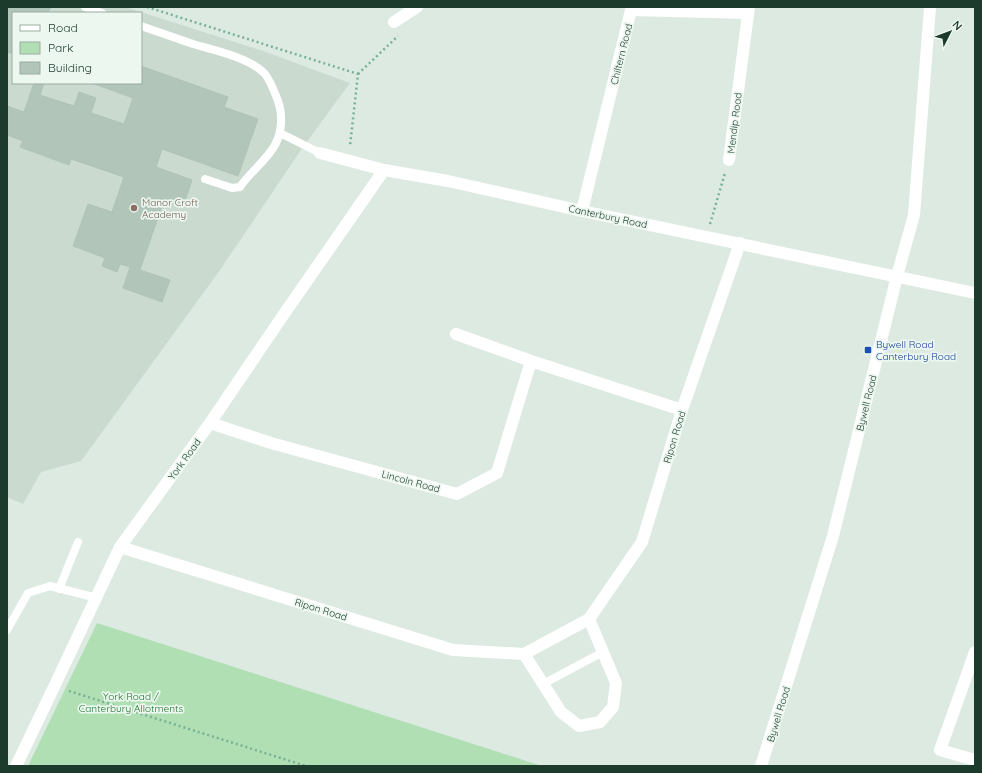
<svg xmlns="http://www.w3.org/2000/svg" width="982" height="773" font-family="Quicksand,sans-serif">
<style>
.built{fill:#cadacf;fill-rule:evenodd}
.green{fill:#b1dfb4}
.building{fill:#b1c5b9;stroke:#aec4b6}
.lines{fill:none;stroke-linecap:round;stroke-linejoin:round}
.path{stroke:#78b294;stroke-width:2.5;stroke-dasharray:2 3;stroke-linecap:butt}
.service{stroke:#fff;stroke-width:8}
.minor{stroke:#fff;stroke-width:12}
.tertiary{stroke:#fff;stroke-width:12}
.education-dot{fill:#8d6e63;stroke:#ecf7ef;stroke-width:1.5}
.transit-dot{fill:#1a4fb4;stroke:#ecf7ef;stroke-width:1.5}
.labels{text-anchor:middle;stroke-width:3.5;stroke-linejoin:round;paint-order:stroke}
.street-label{font-size:10px;fill:#1c3b2c;stroke:#ecf7ef}
.education-label{font-size:10px;fill:#785e54;stroke:#ecf7ef;text-anchor:start}
.transit-label{font-size:10px;fill:#164399;stroke:#ecf7ef;text-anchor:start}
.park-label{font-size:10px;fill:#227631;stroke:#ecf7ef}
</style>
<rect width="100%" height="100%" fill="#dceae1"/>
<path class="built" d="M 7,7 L 125,7 L 263,51 L 350,83 L 303,147 L 220,270 L 81,461 L 41,472 L 23,504 L 7,497 ZM 13,13 L 141,13 L 141,83 L 13,83 Z"/>
<path class="green" d="M 97,623 L 542,766 L 28,766 Z"/>
<g class="building">
<path d="M 7,7 L 51,7 L 48,13 L 13,13 L 13,54 L 7,52 Z"/>
<path d="M 141,66 L 228,97 L 224,107 L 258,119 L 238,176 L 162,149 L 156,167 L 192,180 L 183,207 L 164,200 L 140,270 L 170,280 L 162,302 L 123,288 L 130,267 L 120,264 L 117,272 L 102,266 L 105,258 L 73,246 L 88,204 L 112,212 L 124,177 L 71,159 L 69,165 L 20,147 L 23,141 L 7,135 L 7,106 L 24,112 L 34,83 L 44,83 L 40,95 L 74,106 L 79,92 L 96,98 L 91,113 L 124,124 L 133,98 L 92,83 L 141,83 Z"/>
</g>
<g class="lines">
<g class="path">
<path d="M 147,7 L 358,74 L 350,146"/>
<path d="M 358,74 L 398,36"/>
<path d="M 710,224 L 725,173"/>
<path d="M 69,691 L 306,766"/>
</g>
<g class="service">
<path d="M 85,7 L 102,13"/>
<path d="M 141,26 C 158,32 176,38 193,44 C 214,50 247,57 263,72 C 269,77 275,93 278,101 C 283,115 282,132 275,145 C 266,161 250,172 240,187 L 232,188 L 205,179"/>
<path d="M 280,133 L 320,153"/>
<path d="M 59,589 L 78,542"/>
<path d="M 7,630 L 28,593 L 50,586 L 97,598"/>
<path d="M 543,684 L 603,652"/>
</g>
<g class="minor">
<path d="M 394,22 L 417,7"/>
<path d="M 320,153 L 384,170 L 448,181 L 582,211 L 975,293"/>
<path d="M 729,160 L 749,7"/>
<path d="M 582,211 L 631,10 L 748,13"/>
<path d="M 456,334 L 531,361 L 682,410"/>
<path d="M 210,423 L 271,443 L 457,494 L 497,473 L 531,361"/>
<path d="M 120,547 L 453,650 L 524,654 L 589,619 L 642,542 L 682,410 L 740,243"/>
<path d="M 975,652 L 940,750 L 975,760"/>
<path d="M 524,654 L 561,712 L 579,726 L 600,722 L 613,707 L 616,683 L 589,619"/>
<path d="M 16,766 L 54,687 L 120,547 L 210,423 L 284,314 L 384,170"/>
</g>
<path class="tertiary" d="M 761,766 L 833,536 L 897,276 L 914,215 L 930,7"/>
</g>
<circle class="education-dot" cx="134" cy="208" r="4"/>
<rect class="transit-dot" x="864" y="346" width="8" height="8" rx="2"/>
<g class="labels">
<g class="street-label">
<text transform="translate(621 54) rotate(-76)" y="4">Chiltern Road</text>
<text transform="translate(734 123) rotate(-83)" y="4">Mendip Road</text>
<text transform="translate(608 216) rotate(12)" y="4">Canterbury Road</text>
<text transform="translate(866 403) rotate(-76)" y="4">Bywell Road</text>
<text transform="translate(674 437) rotate(-73)" y="4">Ripon Road</text>
<text transform="translate(184 459) rotate(-54)" y="4">York Road</text>
<text transform="translate(411 481) rotate(15)" y="4">Lincoln Road</text>
<text transform="translate(321 609) rotate(17)" y="4">Ripon Road</text>
<text transform="translate(778 714) rotate(-73)" y="4">Bywell Road</text>
</g>
<g class="education-label">
<text x="142" y="206">Manor Croft<tspan x="142" dy="12">Academy</tspan></text>
</g>
<g class="transit-label">
<text x="876" y="348">Bywell Road<tspan x="876" dy="12">Canterbury Road</tspan></text>
</g>
<g class="park-label">
<text x="131" y="700">York Road /<tspan x="131" dy="12">Canterbury Allotments</tspan></text>
</g>
</g>
<rect width="982" height="773" fill="none" stroke="#1c3b2c" stroke-width="16"/>
<rect x="12" y="12" width="130" height="72" fill="#ecf7ef" stroke="#99aca1"/>
<rect x="20" y="25" width="20" height="6" fill="#ffffff" stroke="#99aca1"/>
<text x="48" y="32" font-size="12" fill="#1c3b2c">Road</text>
<rect x="20" y="42" width="20" height="12" fill="#b1dfb4" stroke="#99aca1"/>
<text x="48" y="52" font-size="12" fill="#1c3b2c">Park</text>
<rect x="20" y="62" width="20" height="12" fill="#b1c5b9" stroke="#99aca1"/>
<text x="48" y="72" font-size="12" fill="#1c3b2c">Building</text>
<g transform="translate(950 32) rotate(48)" stroke="#ecf7ef" stroke-width="3" paint-order="stroke">
<path d="M0-3L7 15L0 10L-7 15Z" fill="#1c3b2c"/>
<text y="-6" font-size="11" font-weight="bold" text-anchor="middle" fill="#1c3b2c">N</text>
</g>
</svg>
